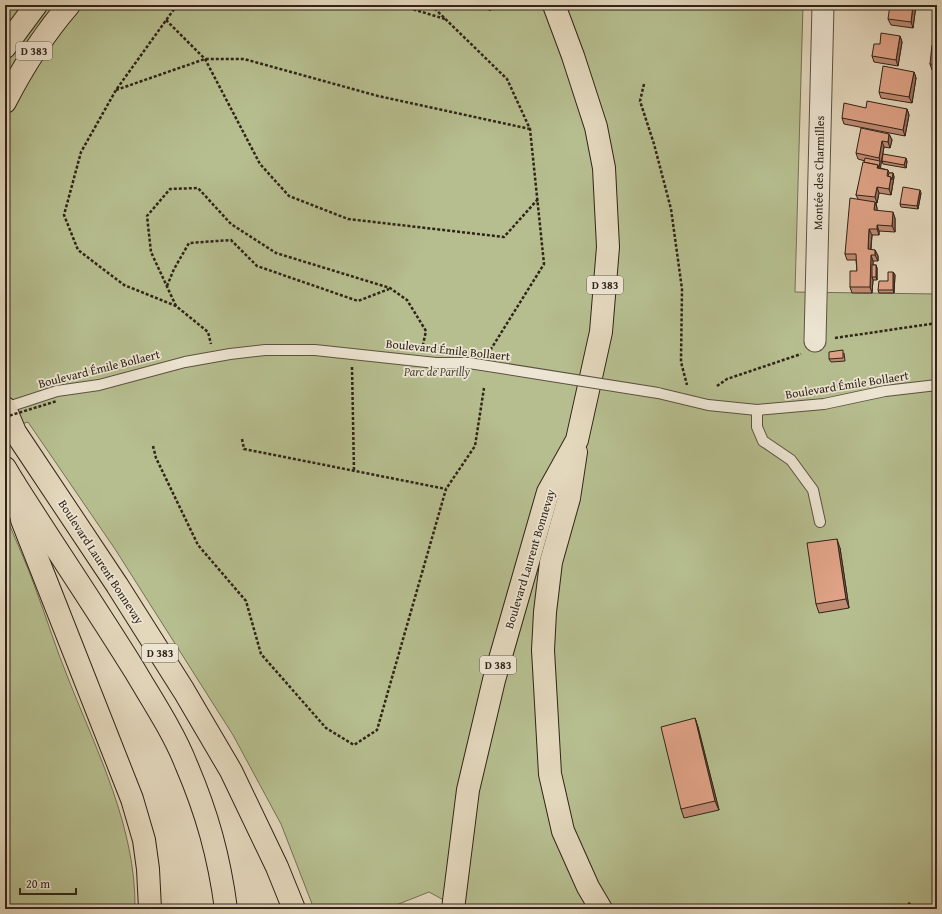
<svg xmlns="http://www.w3.org/2000/svg" width="942" height="914" font-family="'Gentium Book Plus',serif">
<style>
.green{fill:#b6be8f;stroke:#737154}
.lines{fill:none;stroke-linecap:round;stroke-linejoin:round}
.service-casing{stroke:#5d5141;stroke-width:12}
.minor-casing{stroke:#5d5141;stroke-width:23}
.trunk-casing{stroke:#302418;stroke-width:24}
.motorway-casing{stroke:#302418;stroke-width:24}
.path{stroke:#302418;stroke-width:2.5;stroke-dasharray:3 2;stroke-linecap:butt}
.service{stroke:#ede5d3;stroke-width:10}
.minor{stroke:#ede5d3;stroke-width:21}
.trunk{stroke:#e3d7bc;stroke-width:22}
.motorway{stroke:#e3d7bc;stroke-width:22}
.service-bridge-casing{stroke:#5d5141;stroke-width:12;stroke-linecap:butt}
.path-bridge{stroke:#302418;stroke-width:2.5;stroke-dasharray:3 2;stroke-linecap:butt}
.service-bridge{stroke:#ede5d3;stroke-width:10}
.wall{fill:#c08b73;stroke:#302418}
.shaded-wall{fill:#9c715e;stroke:#302418}
.building{fill:#dfa286;stroke:#302418}
.labels{text-anchor:middle;stroke-width:3.5;stroke-linejoin:round;paint-order:stroke}
.shield{fill:#ede5d3;stroke:#695e50;stroke-width:1}
.shield-label{font-size:11px;font-weight:bold;fill:#302418}
.street-label{font-size:12px;fill:#302418;stroke:#ede5d3}
.park-label{font-size:12px;font-style:italic;fill:#524a36;stroke:#ede5d3}
</style>
<rect width="100%" height="100%" fill="#e3d7bc"/>
<filter id="stains"><feTurbulence type="fractalNoise" baseFrequency=".005" numOctaves="4"/><feColorMatrix values="0 0 0 0 .2 0 0 0 0 .09 0 0 0 0 .02 0 0 0 .5 -.17"/></filter>
<radialGradient id="worn" r=".72"><stop offset=".6" stop-color="#630" stop-opacity="0"/><stop offset="1" stop-color="#630" stop-opacity=".3"/></radialGradient>
<g class="green">
<path d="M 5,5 L 803,5 L 795,292 L 937,294 L 937,909 L 460,909 L 429,892 L 386,909 L 314,909 L 281,824 L 233,735 L 115,549 L 28,422 L 5,429 Z"/>
<path d="M 5,514 C 15,539 27,564 36,590 C 47,619 56,649 68,678 C 97,752 136,827 135,909 L 5,909 Z"/>
</g>
<g class="lines">
<g class="service-casing">
<g id="service">
<path d="M 658,393 L 708,405 L 757,410 L 824,404 L 885,391 L 937,385"/>
<path d="M 5,408 L 57,391 L 99,385 L 185,362 L 230,354 L 265,350 L 315,350 L 436,363 L 469,363"/>
<path d="M 757,410 L 757,427 L 763,441 L 791,460 L 813,490 L 820,522"/>
</g>
</g>
<g class="minor-casing">
<path id="minor" d="M 815,341 L 823,5"/>
</g>
<g class="trunk-casing">
<g id="trunk">
<path d="M 5,47 L 36,5"/>
<path d="M 5,102 C 23,67 43,35 69,5"/>
<path d="M 5,408 L 15,432 L 117,585 L 184,691 L 231,771 L 277,867 L 294,909"/>
<path d="M 576,452 L 569,498 L 551,562 L 545,612 L 543,650 L 550,774 L 563,831 L 588,887 L 601,909"/>
<path d="M 5,468 L 14,483 L 22,520 L 132,799 L 144,840 L 148,869 L 150,909"/>
<path d="M 453,909 L 468,790 L 494,680 L 548,492 L 577,440 L 601,332 L 608,247 L 604,168 L 596,127 L 573,56 L 554,5"/>
</g>
</g>
<g class="motorway-casing">
<path id="motorway" d="M 14,483 C 54,546 96,608 135,671 C 152,700 174,733 186,764 C 207,813 219,856 226,909"/>
</g>
<g class="path">
<path d="M 177,5 L 116,90 L 81,152 L 64,215 L 78,250 L 124,285 L 176,306 L 208,332 L 211,344"/>
<path d="M 399,5 L 445,19"/>
<path d="M 431,5 L 507,79 L 530,129 L 544,264 L 491,349"/>
<path d="M 479,5 L 491,10 L 497,5"/>
<path d="M 166,20 L 205,59 L 260,164 L 289,196 L 348,219 L 504,237 L 538,199"/>
<path d="M 644,84 L 640,101 L 654,144 L 671,209 L 682,289 L 681,362 L 687,385"/>
<path d="M 116,90 L 205,59 L 244,59 L 378,96 L 530,129"/>
<path d="M 167,286 L 174,269 L 189,243 L 231,240 L 257,266 L 358,301 L 389,289"/>
<path d="M 176,306 L 151,252 L 147,216 L 170,189 L 198,188 L 231,224 L 276,253 L 390,288 L 407,300 L 426,331 L 422,349"/>
<path d="M 835,338 L 937,323"/>
<path d="M 352,367 L 354,471"/>
<path d="M 717,386 L 727,379 L 801,354"/>
<path d="M 242,439 L 244,449 L 446,489"/>
<path d="M 153,446 L 156,458 L 198,545 L 246,601 L 261,654 L 326,728 L 354,745 L 377,730 L 446,489 L 475,446 L 484,388"/>
<path d="M 908,903 L 920,909"/>
</g>
<use href="#service" class="service"/>
<use href="#minor" class="minor"/>
<use href="#trunk" class="trunk"/>
<use href="#motorway" class="motorway"/>
<g class="service-bridge-casing">
<path id="service-bridge" d="M 469,363 L 658,393"/>
</g>
<path class="path-bridge" d="M 5,417 L 57,401"/>
<use href="#service-bridge" class="service-bridge"/>
</g>
<g class="wall">
<path d="M 916,5 L 913,28 L 891,25 L 888,19 Z"/>
<path d="M 919,5 L 937,5 L 937,7 Z"/>
<path d="M 900,36 L 902,42 L 898,66 L 874,62 L 872,56 L 880,44 Z"/>
<path d="M 937,46 L 937,71 L 932,70 L 930,64 Z"/>
<path d="M 914,72 L 916,78 L 912,103 L 881,98 L 879,92 Z"/>
<path d="M 866,108 L 907,109 L 909,115 L 905,136 L 844,124 L 842,118 Z"/>
<path d="M 889,134 L 892,140 L 890,148 L 884,147 L 880,168 L 888,170 L 889,173 L 893,173 L 894,177 L 891,195 L 879,193 L 877,203 L 876,203 L 877,208 L 877,211 L 895,218 L 895,232 L 879,231 L 879,235 L 872,235 L 871,250 L 875,250 L 878,256 L 878,261 L 873,261 L 873,265 L 876,265 L 877,268 L 877,280 L 873,280 L 872,293 L 852,293 L 850,287 L 857,271 L 856,260 L 847,260 L 845,254 L 858,199 L 856,195 L 865,161 L 858,159 L 856,153 Z"/>
<path d="M 882,161 L 907,161 L 906,168 L 883,164 Z"/>
<path d="M 921,193 L 918,209 L 901,207 L 900,204 Z"/>
<path d="M 893,272 L 895,275 L 894,293 L 879,293 L 878,290 L 888,281 Z"/>
<path d="M 844,353 L 845,361 L 831,362 L 829,359 Z"/>
<path d="M 840,548 L 849,608 L 819,613 L 816,604 Z"/>
<path d="M 695,718 L 698,727 L 719,810 L 684,818 L 681,809 Z"/>
</g>
<g class="shaded-wall">
<path d="M 913,5 L 916,5 L 913,28 L 911,22 Z"/>
<path d="M 900,36 L 902,42 L 898,66 L 896,60 Z"/>
<path d="M 914,72 L 916,78 L 912,103 L 909,97 Z"/>
<path d="M 907,109 L 909,115 L 905,136 L 903,130 Z"/>
<path d="M 889,134 L 892,140 L 890,148 L 888,142 Z"/>
<path d="M 882,141 L 884,147 L 881,164 L 880,174 L 877,168 L 878,165 L 880,161 L 879,158 Z"/>
<path d="M 906,158 L 907,161 L 906,168 L 904,165 Z"/>
<path d="M 893,173 L 894,177 L 891,195 L 889,189 L 891,177 Z"/>
<path d="M 877,187 L 879,193 L 877,203 L 875,197 Z"/>
<path d="M 920,190 L 921,193 L 918,209 L 917,206 Z"/>
<path d="M 875,202 L 877,208 L 877,216 L 874,210 Z"/>
<path d="M 893,212 L 895,218 L 895,232 L 892,226 Z"/>
<path d="M 877,225 L 879,231 L 879,235 L 877,229 Z"/>
<path d="M 869,229 L 872,235 L 870,255 L 868,249 Z"/>
<path d="M 875,250 L 878,256 L 878,261 L 875,255 Z"/>
<path d="M 871,255 L 873,261 L 873,277 L 872,277 L 873,280 L 872,293 L 870,287 Z"/>
<path d="M 876,265 L 877,268 L 877,280 L 876,277 Z"/>
<path d="M 893,272 L 895,275 L 894,293 L 893,290 Z"/>
<path d="M 837,539 L 840,548 L 849,608 L 846,599 Z"/>
<path d="M 695,718 L 698,727 L 719,810 L 715,801 Z"/>
</g>
<g class="building">
<path d="M 890,5 L 913,5 L 911,22 L 888,19 Z"/>
<path d="M 881,33 L 900,36 L 896,60 L 872,56 L 874,44 L 880,44 Z"/>
<path d="M 932,45 L 937,46 L 937,65 L 930,64 Z"/>
<path d="M 883,66 L 914,72 L 909,97 L 879,92 Z"/>
<path d="M 867,101 L 907,109 L 903,130 L 842,118 L 844,103 L 866,108 Z"/>
<path d="M 861,128 L 889,134 L 888,142 L 882,141 L 879,158 L 856,153 Z"/>
<path d="M 883,154 L 906,158 L 904,165 L 882,161 Z"/>
<path d="M 865,158 L 880,161 L 879,168 L 878,165 L 864,162 Z"/>
<path d="M 863,162 L 878,165 L 877,168 L 888,170 L 887,176 L 891,177 L 889,189 L 877,187 L 875,197 L 856,195 Z"/>
<path d="M 889,173 L 893,173 L 892,180 L 891,177 L 888,176 Z"/>
<path d="M 903,187 L 920,190 L 917,206 L 900,204 Z"/>
<path d="M 850,198 L 875,202 L 874,210 L 893,212 L 892,226 L 877,225 L 877,229 L 869,229 L 868,249 L 875,250 L 875,255 L 871,255 L 870,287 L 850,287 L 850,271 L 857,271 L 856,254 L 845,254 Z"/>
<rect x="872" y="265" width="4" height="12"/>
<path d="M 888,272 L 893,272 L 893,290 L 878,290 L 879,281 L 888,281 Z"/>
<path d="M 843,350 L 843,358 L 829,359 L 829,352 Z"/>
<path d="M 837,539 L 846,599 L 816,604 L 807,543 Z"/>
<path d="M 695,718 L 715,801 L 681,809 L 661,727 Z"/>
</g>
<g class="labels">
<g class="shield">
<rect x="16" y="42" width="36" height="18" rx="3"/>
<rect x="587" y="276" width="36" height="18" rx="3"/>
<rect x="142" y="644" width="36" height="18" rx="3"/>
<rect x="480" y="656" width="36" height="18" rx="3"/>
</g>
<g class="shield-label">
<text x="34" y="55">D 383</text>
<text x="605" y="289">D 383</text>
<text x="160" y="657">D 383</text>
<text x="498" y="669">D 383</text>
</g>
<g class="street-label">
<text transform="translate(819 173) rotate(-89)" y="4">Montée des Charmilles</text>
<text transform="translate(448 350) rotate(6)" y="4">Boulevard Émile Bollaert</text>
<text transform="translate(99 369) rotate(-14)" y="4">Boulevard Émile Bollaert</text>
<text transform="translate(847 385) rotate(-9)" y="4">Boulevard Émile Bollaert</text>
<text transform="translate(530 559) rotate(-73)" y="4">Boulevard Laurent Bonnevay</text>
<text transform="translate(101 562) rotate(57)" y="4">Boulevard Laurent Bonnevay</text>
</g>
<g class="park-label">
<text x="437" y="376">Parc de Parilly</text>
</g>
</g>
<rect width="942" height="914" fill="none" stroke="#e3d7bc" stroke-width="20"/>
<rect x="6" y="6" width="930" height="902" fill="none" stroke="#302418" stroke-width="2"/>
<rect x="10" y="10" width="922" height="894" fill="none" stroke="#302418"/>
<path d="M20 888v6h56v-6" fill="none" stroke="#302418" stroke-width="2"/>
<text x="26" y="888" font-size="12" fill="#302418" stroke="#ede5d3" stroke-width="3" paint-order="stroke">20 m</text>
<rect width="100%" height="100%" filter="url(#stains)"/>
<rect width="100%" height="100%" fill="url(#worn)"/>
</svg>
